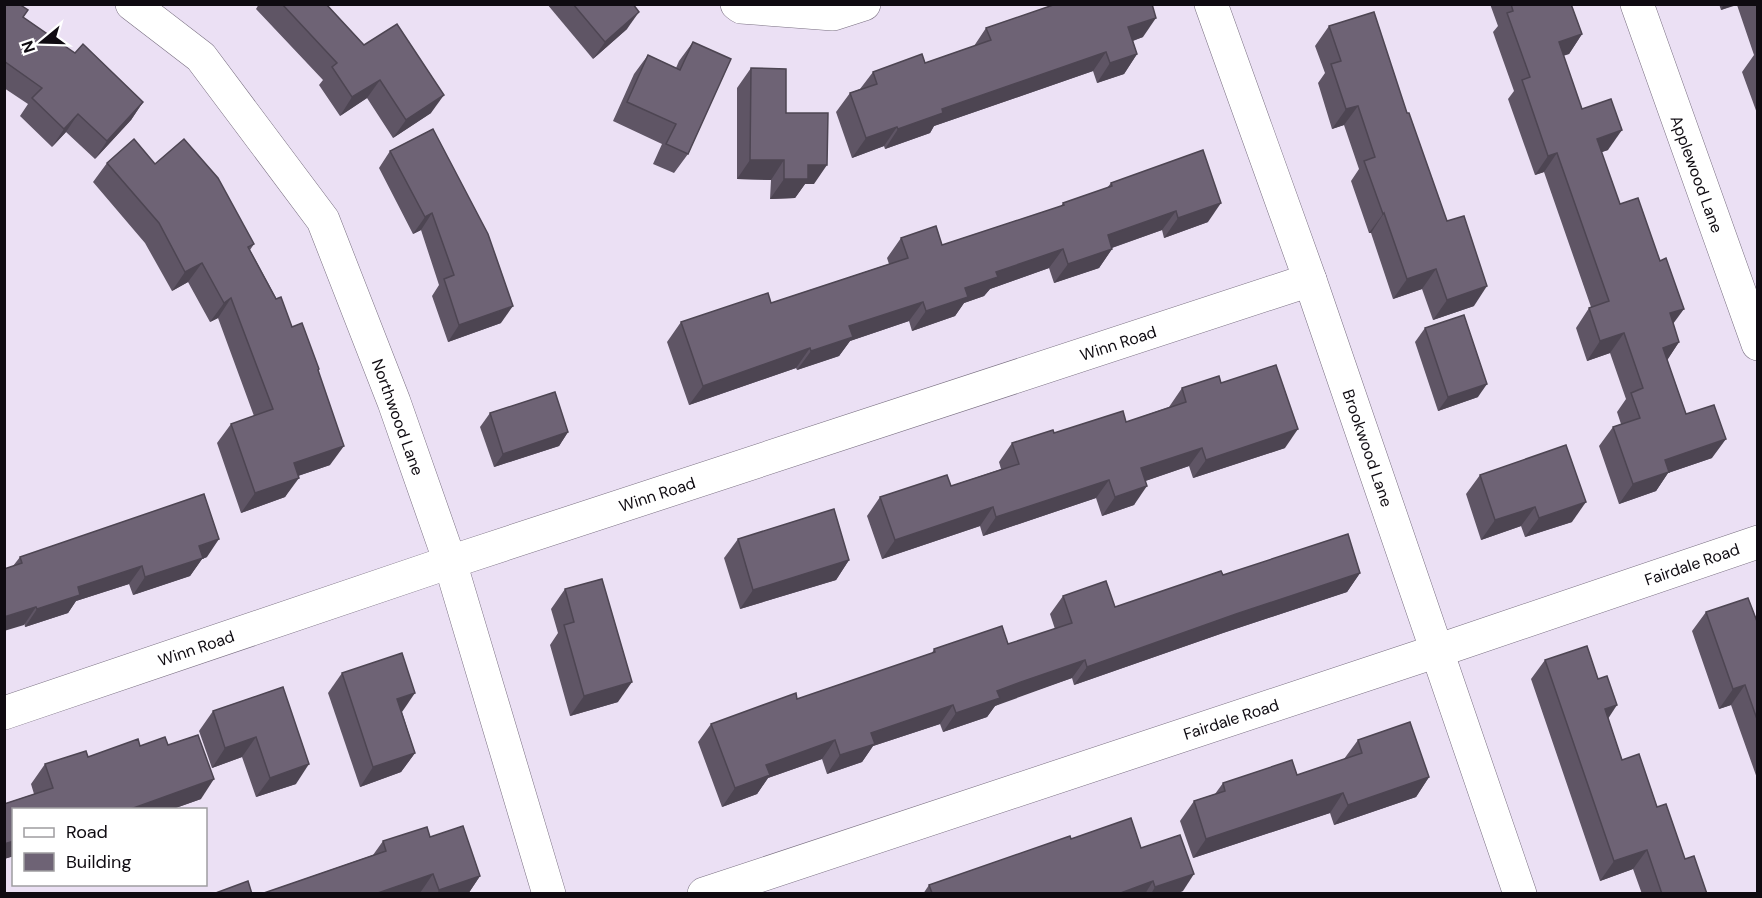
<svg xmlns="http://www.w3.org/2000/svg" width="1762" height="898" font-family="'DM Sans',sans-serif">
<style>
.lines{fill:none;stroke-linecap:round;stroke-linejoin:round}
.street-casing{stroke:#796f81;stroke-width:34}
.street{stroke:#fff;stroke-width:33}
.wall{fill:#5f5565}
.shaded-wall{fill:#4d4552}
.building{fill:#6e6375;stroke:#4d4552;stroke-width:1.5}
.labels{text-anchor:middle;stroke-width:4.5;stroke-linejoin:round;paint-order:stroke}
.street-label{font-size:16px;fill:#0f0b11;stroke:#fff}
</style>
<rect width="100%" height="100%" fill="#ebe0f4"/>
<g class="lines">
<g class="street-casing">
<g id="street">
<path d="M 132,4 L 201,57 L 323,220 L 394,402 L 450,562 L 549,894"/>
<path d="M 737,4 L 741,7 L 833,14 L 864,4"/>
<path d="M 1211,4 L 1310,280 L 1520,894"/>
<path d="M 1637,4 L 1758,344"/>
<path d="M 4,713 L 450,562 L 1310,280"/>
<path d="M 704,894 L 1437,651 L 1758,542"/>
</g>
</g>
<use href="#street" class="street"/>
</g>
<g class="wall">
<path d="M 4,4 L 143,102 L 131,120 L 95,159 L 66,132 L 52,147 L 20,116 L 28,104 L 4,88 Z"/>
<path d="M 259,4 L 326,4 L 364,45 L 431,113 L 393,138 L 367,98 L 340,116 L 319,85 L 323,80 L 256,9 Z"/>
<path d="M 547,4 L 633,4 L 627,29 L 593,59 Z"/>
<path d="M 1490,4 L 1571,4 L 1582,34 L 1569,54 L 1563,55 L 1582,109 L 1608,150 L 1601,152 L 1620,204 L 1673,324 L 1679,342 L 1667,360 L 1686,414 L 1712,458 L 1668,473 L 1656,491 L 1619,504 L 1599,446 L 1613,427 L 1621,424 L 1617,412 L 1626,399 L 1610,353 L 1587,361 L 1576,328 L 1589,308 L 1591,307 L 1544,172 L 1535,175 L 1508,99 L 1514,91 L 1493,32 L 1498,26 Z"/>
<path d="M 1719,4 L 1758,4 L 1758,116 L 1742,72 L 1754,55 L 1737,5 L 1721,10 Z"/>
<path d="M 1329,26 L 1407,113 L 1474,306 L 1433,320 L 1422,289 L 1393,299 L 1371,233 L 1369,233 L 1351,181 L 1359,169 L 1344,125 L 1332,129 L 1318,83 L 1325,73 L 1315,46 Z"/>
<path d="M 986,28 L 1143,37 L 1133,41 L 1137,54 L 1124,74 L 1097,83 L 1093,71 L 934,126 L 930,133 L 885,149 L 884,146 L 852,158 L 836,112 L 850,93 L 860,89 L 873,72 L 925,63 L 974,46 Z"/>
<path d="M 693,42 L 688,154 L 674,173 L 653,164 L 662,144 L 613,121 L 634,74 L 648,55 L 676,68 L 679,61 Z"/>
<path d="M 751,68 L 786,113 L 814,184 L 805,184 L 795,198 L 770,199 L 771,180 L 737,179 L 737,88 Z"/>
<path d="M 433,129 L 501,323 L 448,342 L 432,296 L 439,285 L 421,230 L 413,234 L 379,168 L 390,151 Z"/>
<path d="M 107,163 L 155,164 L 254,244 L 250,250 L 292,327 L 319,369 L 318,371 L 330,465 L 298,476 L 285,497 L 241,513 L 217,443 L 231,424 L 254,416 L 218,318 L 210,322 L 188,282 L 172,291 L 145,243 L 93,182 Z"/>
<path d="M 1111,183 L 1208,222 L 1164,238 L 1162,230 L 1112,248 L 1112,249 L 1099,268 L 1054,283 L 1049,268 L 990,289 L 984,296 L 964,303 L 955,316 L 912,331 L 909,321 L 850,341 L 839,356 L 797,370 L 796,368 L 689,405 L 667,342 L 681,322 L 771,303 L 889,264 L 887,258 L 901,238 L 942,245 L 1061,206 L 1063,203 L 1107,188 Z"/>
<path d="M 1425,328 L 1478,397 L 1438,411 L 1415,342 Z"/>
<path d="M 1221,383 L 1285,448 L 1193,478 L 1189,466 L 1145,481 L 1134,505 L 1102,516 L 1096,498 L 983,536 L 980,526 L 882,559 L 867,516 L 880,497 L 951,486 L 1001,469 L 999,462 L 1012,443 L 1054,433 L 1126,422 L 1169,407 L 1182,388 Z"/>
<path d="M 490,413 L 568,432 L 559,446 L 494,467 L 480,427 Z"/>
<path d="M 1480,475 L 1572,522 L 1525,537 L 1521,526 L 1481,540 L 1466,494 Z"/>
<path d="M 738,539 L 849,560 L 836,580 L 740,609 L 724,558 Z"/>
<path d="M 20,557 L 207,557 L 202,559 L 190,576 L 133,595 L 129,584 L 76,601 L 68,613 L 25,627 L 13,566 Z"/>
<path d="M 1360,573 L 1347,592 L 1223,633 L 1074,685 L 1072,678 L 1008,700 L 995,706 L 987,717 L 943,732 L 940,724 L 873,746 L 862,762 L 827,774 L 822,759 L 768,778 L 757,794 L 722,807 L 698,742 L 711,724 L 797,699 L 932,653 L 934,649 L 1008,644 L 1055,629 L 1050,614 L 1063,596 L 1115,607 L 1223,575 Z"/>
<path d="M 565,589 L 618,702 L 570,716 L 550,645 L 558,633 L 551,609 Z"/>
<path d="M 1706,612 L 1758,624 L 1758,781 L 1731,705 L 1719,709 L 1692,631 Z"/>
<path d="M 1545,660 L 1608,718 L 1622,760 L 1657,807 L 1685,859 L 1707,894 L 1642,894 L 1633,869 L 1600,881 L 1531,679 Z"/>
<path d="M 342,673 L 402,712 L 415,753 L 401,772 L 360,787 L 328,693 Z"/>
<path d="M 283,687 L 296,784 L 256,797 L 242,757 L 212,768 L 199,731 L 213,711 Z"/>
<path d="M 1358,740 L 1429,777 L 1416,797 L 1334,825 L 1330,813 L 1193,858 L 1180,821 L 1194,801 L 1215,794 L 1223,783 L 1297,775 L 1344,759 Z"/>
<path d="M 168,745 L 201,799 L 170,810 L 14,810 L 14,856 L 4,859 L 4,804 L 34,794 L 31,784 L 45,764 L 88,757 L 140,746 Z"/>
<path d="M 430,837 L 480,876 L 468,894 L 421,894 L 420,893 L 418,894 L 261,894 L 373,855 L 383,841 Z"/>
<path d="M 1071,839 L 1141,848 L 1183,891 L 1174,894 L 923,894 L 929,885 Z"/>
</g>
<g class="shaded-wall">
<path d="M 1724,4 L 1737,4 L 1721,10 Z"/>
<path d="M 639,12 L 627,29 L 593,59 L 605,42 Z"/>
<path d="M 1156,18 L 1143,37 L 1114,47 L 1128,27 Z"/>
<path d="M 1582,34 L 1569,54 L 1545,62 L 1559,42 Z"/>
<path d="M 1106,52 L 1093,71 L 934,126 L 930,133 L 885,149 L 898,129 L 942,109 Z"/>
<path d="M 1137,54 L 1124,74 L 1097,83 L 1110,63 Z"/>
<path d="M 380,80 L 367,98 L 340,116 L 352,97 Z"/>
<path d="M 444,95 L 431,113 L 393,138 L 406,120 Z"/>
<path d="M 143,102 L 131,120 L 95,159 L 107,141 Z"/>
<path d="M 1358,106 L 1344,125 L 1332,129 L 1346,109 Z"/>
<path d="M 78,114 L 66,132 L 52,147 L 64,129 Z"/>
<path d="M 897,127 L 884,146 L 852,158 L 866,138 Z"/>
<path d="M 1622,130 L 1608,150 L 1583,159 L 1597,139 Z"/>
<path d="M 1557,153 L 1544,172 L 1535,175 L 1548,156 Z"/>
<path d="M 750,160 L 784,160 L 771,180 L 737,179 Z"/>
<path d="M 808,165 L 827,165 L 814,184 L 805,184 L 795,198 L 770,199 L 784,179 Z"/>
<path d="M 1221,203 L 1208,222 L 1164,238 L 1178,218 Z"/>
<path d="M 1176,211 L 1162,230 L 1094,254 L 1108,235 Z"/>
<path d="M 432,213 L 421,230 L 413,234 L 425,217 Z"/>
<path d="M 1384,213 L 1371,233 L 1369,233 L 1383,214 Z"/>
<path d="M 1063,249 L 1049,268 L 990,289 L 984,296 L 964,303 L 955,316 L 912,331 L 926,311 L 965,288 L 996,272 Z"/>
<path d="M 1112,249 L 1099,268 L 1054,283 L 1068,264 Z"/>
<path d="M 202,263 L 188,282 L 172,291 L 185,272 Z"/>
<path d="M 1436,269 L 1422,289 L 1393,299 L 1407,279 Z"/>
<path d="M 1487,286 L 1474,306 L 1433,320 L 1447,300 Z"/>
<path d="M 231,298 L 218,318 L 210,322 L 224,303 Z"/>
<path d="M 923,302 L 909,321 L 850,341 L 839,356 L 797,370 L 811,351 L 849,326 Z"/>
<path d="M 513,306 L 501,323 L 448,342 L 459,325 Z"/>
<path d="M 1684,309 L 1670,328 L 1670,313 Z"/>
<path d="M 1624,333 L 1610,353 L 1587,361 L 1600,341 Z"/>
<path d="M 1679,342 L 1666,362 L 1663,348 Z"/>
<path d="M 810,348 L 796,368 L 689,405 L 703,386 Z"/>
<path d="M 1487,384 L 1478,397 L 1438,411 L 1448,397 Z"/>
<path d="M 1298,429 L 1285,448 L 1193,478 L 1206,460 Z"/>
<path d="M 568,432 L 559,446 L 494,467 L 503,454 Z"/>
<path d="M 1726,439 L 1712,458 L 1668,473 L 1656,491 L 1619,504 L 1633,484 L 1665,460 Z"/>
<path d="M 344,446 L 330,465 L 280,482 L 294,463 Z"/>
<path d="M 1202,448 L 1189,466 L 1128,487 L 1141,468 Z"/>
<path d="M 299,478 L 285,497 L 241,513 L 255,493 Z"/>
<path d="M 1109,480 L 1096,498 L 983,536 L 996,517 Z"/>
<path d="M 1147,486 L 1134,505 L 1102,516 L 1115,497 Z"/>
<path d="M 1586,502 L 1572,522 L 1525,537 L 1539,518 Z"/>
<path d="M 993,507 L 980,526 L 882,559 L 895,540 Z"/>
<path d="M 1535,507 L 1521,526 L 1481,540 L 1495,520 Z"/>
<path d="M 219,539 L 207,557 L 202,559 L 190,576 L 133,595 L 145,577 L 199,546 Z"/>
<path d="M 849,560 L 836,580 L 740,609 L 753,590 Z"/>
<path d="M 142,566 L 129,584 L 76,601 L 68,613 L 25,627 L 37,609 L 78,587 Z"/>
<path d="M 1360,573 L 1347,592 L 1223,633 L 1074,685 L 1087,667 L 1236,614 Z"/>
<path d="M 36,607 L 24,625 L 4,631 L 4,617 Z"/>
<path d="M 1085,660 L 1072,678 L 995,706 L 987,717 L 943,732 L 956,713 L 997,691 L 1021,682 Z"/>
<path d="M 632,682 L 618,702 L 570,716 L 584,696 Z"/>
<path d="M 1745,685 L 1731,705 L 1719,709 L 1733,689 Z"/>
<path d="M 415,693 L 402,712 L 383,719 L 397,699 Z"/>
<path d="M 953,705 L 940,724 L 873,746 L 862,762 L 827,774 L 840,755 L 871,733 Z"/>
<path d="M 1617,705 L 1604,725 L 1605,709 Z"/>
<path d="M 256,737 L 242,757 L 212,768 L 225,748 Z"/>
<path d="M 835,740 L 822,759 L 768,778 L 757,794 L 722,807 L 735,788 L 766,765 Z"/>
<path d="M 415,753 L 401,772 L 360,787 L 373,767 Z"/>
<path d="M 309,764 L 296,784 L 256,797 L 270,778 Z"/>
<path d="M 1429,777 L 1416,797 L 1334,825 L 1348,805 Z"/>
<path d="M 214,779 L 201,799 L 170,810 L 128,810 Z"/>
<path d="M 1343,793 L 1330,813 L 1193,858 L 1206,839 Z"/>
<path d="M 14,841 L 14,856 L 4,859 L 4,844 Z"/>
<path d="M 1647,850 L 1633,869 L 1600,881 L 1614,861 Z"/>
<path d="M 433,874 L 420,893 L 418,894 L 375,894 Z"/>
<path d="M 1194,874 L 1183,891 L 1174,894 L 1151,894 L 1155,887 Z"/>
<path d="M 480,876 L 468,894 L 437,894 L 439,890 Z"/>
<path d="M 1153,881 L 1145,894 L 1118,894 Z"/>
</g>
<g class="building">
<path d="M 4,4 L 19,4 L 28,10 L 23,17 L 75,53 L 83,44 L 143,102 L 107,141 L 78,114 L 64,129 L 32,98 L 42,88 L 4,61 Z"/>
<path d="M 282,4 L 326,4 L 364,45 L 397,24 L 444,95 L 406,120 L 380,80 L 352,97 L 332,67 L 337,63 Z"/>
<path d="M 573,4 L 633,4 L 639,12 L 605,42 Z"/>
<path d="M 1056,4 L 1152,4 L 1156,18 L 1128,27 L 1137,54 L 1110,63 L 1106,52 L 942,109 L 943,113 L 898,129 L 897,127 L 866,138 L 850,93 L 877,84 L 873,72 L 922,54 L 925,63 L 991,40 L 986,28 Z"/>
<path d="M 1511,4 L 1571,4 L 1582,34 L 1559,42 L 1582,109 L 1611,99 L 1622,130 L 1597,139 L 1620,204 L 1638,198 L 1660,261 L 1666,258 L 1684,309 L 1670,313 L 1679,342 L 1663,348 L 1686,414 L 1714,405 L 1726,439 L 1665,460 L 1669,472 L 1633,484 L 1613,427 L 1640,418 L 1631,393 L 1643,388 L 1624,333 L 1600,341 L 1589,308 L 1609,301 L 1557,153 L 1548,156 L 1522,80 L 1530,77 L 1507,13 L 1513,11 Z"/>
<path d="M 1374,12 L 1407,113 L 1409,113 L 1447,221 L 1464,216 L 1487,286 L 1447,300 L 1436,269 L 1407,279 L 1384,213 L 1383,214 L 1364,161 L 1375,157 L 1358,106 L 1346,109 L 1331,64 L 1341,61 L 1329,26 Z"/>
<path d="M 693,42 L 731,59 L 688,154 L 666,144 L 676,124 L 627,102 L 648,55 L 680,70 Z"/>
<path d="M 751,68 L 786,69 L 786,113 L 828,113 L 827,165 L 808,165 L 808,179 L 784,179 L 784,160 L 750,160 Z"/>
<path d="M 433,129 L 488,234 L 513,306 L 459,325 L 444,279 L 454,275 L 432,213 L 425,217 L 390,151 Z"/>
<path d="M 134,139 L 155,164 L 184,139 L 218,178 L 254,244 L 248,247 L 276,299 L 281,297 L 292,327 L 302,323 L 319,369 L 318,370 L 344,446 L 294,463 L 299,478 L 255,493 L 231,424 L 273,409 L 231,298 L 224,303 L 202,263 L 185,272 L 159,223 L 107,163 Z"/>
<path d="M 1203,150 L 1221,203 L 1178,218 L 1176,211 L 1108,235 L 1112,249 L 1068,264 L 1063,249 L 996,272 L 998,277 L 965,288 L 968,297 L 926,311 L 923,302 L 849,326 L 853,337 L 811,351 L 810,348 L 703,386 L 681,322 L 768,293 L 771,303 L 908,258 L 901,238 L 936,226 L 942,245 L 1064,205 L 1063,203 L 1112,186 L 1111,183 Z"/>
<path d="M 1464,315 L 1487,384 L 1448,397 L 1425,328 Z"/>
<path d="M 1276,365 L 1298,429 L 1206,460 L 1202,448 L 1141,468 L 1147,486 L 1115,497 L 1109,480 L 996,517 L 993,507 L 895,540 L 880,497 L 947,475 L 951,486 L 1019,464 L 1012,443 L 1053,430 L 1054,433 L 1123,411 L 1126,422 L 1186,402 L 1182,388 L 1219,376 L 1221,383 Z"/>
<path d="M 555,392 L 568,432 L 503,454 L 490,413 Z"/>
<path d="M 1566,445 L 1586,502 L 1539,518 L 1535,507 L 1495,520 L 1480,475 Z"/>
<path d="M 204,494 L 219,539 L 199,546 L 203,558 L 145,577 L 142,566 L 78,587 L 80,595 L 37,609 L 36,607 L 4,617 L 4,569 L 22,563 L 20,557 Z"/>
<path d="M 834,509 L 849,560 L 753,590 L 738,539 Z"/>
<path d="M 1348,534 L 1360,573 L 1236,614 L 1087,667 L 1085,660 L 1021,682 L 997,691 L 1000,698 L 956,713 L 953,705 L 871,733 L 875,744 L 840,755 L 835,740 L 766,765 L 770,775 L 735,788 L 711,724 L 796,693 L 797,699 L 935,652 L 934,649 L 1002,626 L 1008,644 L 1072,623 L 1063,596 L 1106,581 L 1115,607 L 1221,571 L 1223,575 Z"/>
<path d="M 602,579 L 632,682 L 584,696 L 564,625 L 574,622 L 565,589 Z"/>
<path d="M 1748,598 L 1758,624 L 1758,722 L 1745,685 L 1733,689 L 1706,612 Z"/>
<path d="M 1587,646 L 1598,679 L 1607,676 L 1617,705 L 1605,709 L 1622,760 L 1639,754 L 1657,807 L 1666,804 L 1685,859 L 1694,856 L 1707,894 L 1662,894 L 1647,850 L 1614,861 L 1545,660 Z"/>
<path d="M 402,653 L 415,693 L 397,699 L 415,753 L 373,767 L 342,673 Z"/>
<path d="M 283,687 L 309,764 L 270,778 L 256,737 L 225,748 L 213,711 Z"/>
<path d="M 1410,722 L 1429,777 L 1348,805 L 1343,793 L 1206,839 L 1194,801 L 1225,791 L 1223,783 L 1292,760 L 1297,775 L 1362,753 L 1358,740 Z"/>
<path d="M 198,735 L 214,779 L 128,810 L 14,810 L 14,841 L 4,844 L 4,804 L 53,788 L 45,764 L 86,751 L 88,757 L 138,739 L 140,746 L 165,737 L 168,745 Z"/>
<path d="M 1131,818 L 1141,848 L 1180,835 L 1194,874 L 1155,887 L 1153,881 L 1118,894 L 929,894 L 932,893 L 929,885 L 1070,836 L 1071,839 Z"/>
<path d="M 463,826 L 480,876 L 439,890 L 433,874 L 375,894 L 261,894 L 386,851 L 383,841 L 427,827 L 430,837 Z"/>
<path d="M 248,881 L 252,894 L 213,894 Z"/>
</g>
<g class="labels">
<g class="street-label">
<text transform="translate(1697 174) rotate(70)" y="6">Applewood Lane</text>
<text transform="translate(1118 343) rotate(-18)" y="6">Winn Road</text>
<text transform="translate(398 417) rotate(70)" y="6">Northwood Lane</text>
<text transform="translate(1368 448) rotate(71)" y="6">Brookwood Lane</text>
<text transform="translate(657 494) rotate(-18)" y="6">Winn Road</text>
<text transform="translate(1692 564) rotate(-19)" y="6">Fairdale Road</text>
<text transform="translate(196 648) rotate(-19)" y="6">Winn Road</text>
<text transform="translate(1231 719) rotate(-18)" y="6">Fairdale Road</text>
</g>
</g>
<rect width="1762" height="898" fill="none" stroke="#0f0b11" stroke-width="12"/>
<rect x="12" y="808" width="195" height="78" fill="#ffffff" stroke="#9f9da0" stroke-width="1.5"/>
<rect x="24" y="828" width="30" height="9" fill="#ffffff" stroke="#9f9da0" stroke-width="1.5"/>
<text x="66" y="838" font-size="18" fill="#0f0b11">Road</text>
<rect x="24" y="853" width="30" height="18" fill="#6e6375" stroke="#9f9da0" stroke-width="1.5"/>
<text x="66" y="868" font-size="18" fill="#0f0b11">Building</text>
<g transform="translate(42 42) rotate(251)" stroke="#ffffff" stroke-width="4.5" paint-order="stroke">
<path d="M0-4.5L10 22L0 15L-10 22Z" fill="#0f0b11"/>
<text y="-9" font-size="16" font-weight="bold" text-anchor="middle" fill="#0f0b11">N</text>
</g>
</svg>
